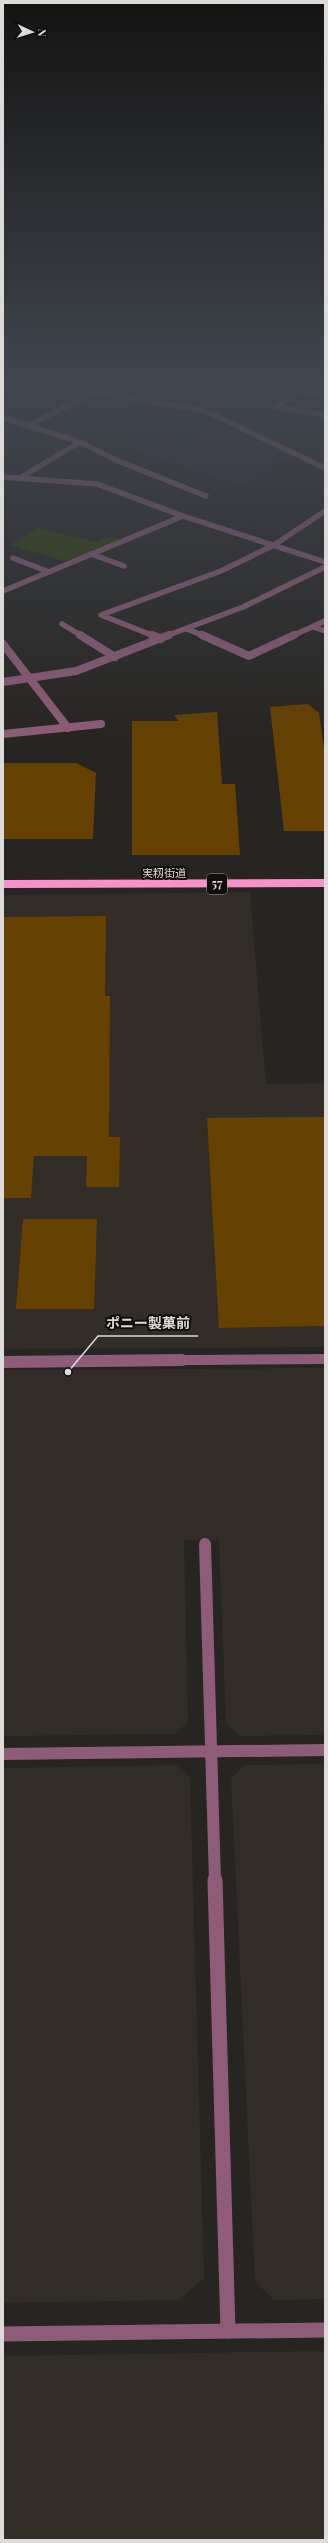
<svg xmlns="http://www.w3.org/2000/svg" width="328" height="2543" font-family="'Playfair Display','Noto Sans JP',serif">
<style>
.built{fill:#322d26}
.education{fill:#2d2a3a}
.green{fill:#2f4007}
.building{fill:#654102}
.lines{fill:none;stroke-linecap:round;stroke-linejoin:round}
.minor-far4{stroke:#8e5c78;stroke-width:5.5}
.minor-far3{stroke:#8e5c78;stroke-width:8}
.minor-far2{stroke:#8e5c78;stroke-width:10}
.minor-far1{stroke:#8e5c78;stroke-width:12}
.minor{stroke:#8e5c78;stroke-width:15}
.major{stroke:#f791cc;stroke-width:8}
.labels{text-anchor:middle;stroke-width:4;stroke-linejoin:round;paint-order:stroke}
.far-street-label{font-size:11px;fill:#dddbda;stroke:#0f0e0d}
.shield{fill:#0f0e0d;stroke:#9f9e9c;stroke-width:1}
.shield-label{font-size:12px;font-weight:bold;fill:#dddbda}
.leader{fill:none;stroke:#dddbda;stroke-width:1.5}
.callout-dot{fill:#dddbda;stroke:#0f0e0d;stroke-width:1.5}
.callout-label{font-size:14px;text-anchor:middle;font-weight:bold;fill:#dddbda;stroke:#0f0e0d;stroke-width:4;stroke-linejoin:round;paint-order:stroke}
</style>
<rect width="100%" height="100%" fill="#272522"/>
<g class="built">
<path d="M 250,892 L 266,1084 L 325,1083 L 325,1347 L 3,1349 L 3,895 Z"/>
<path d="M 325,1368 L 325,1735 L 240,1736 L 226,1723 L 219,1540 L 184,1540 L 188,1722 L 175,1734 L 3,1736 L 3,1370 Z"/>
<path d="M 325,1764 L 325,2299 L 274,2300 L 255,2282 L 231,1778 L 245,1765 Z"/>
<path d="M 176,1765 L 190,1778 L 204,2278 L 179,2300 L 3,2303 L 3,1768 Z"/>
<path d="M 325,2351 L 325,2540 L 3,2540 L 3,2356 Z"/>
</g>
<path class="education" d="M 219,422 L 291,456 L 239,486 L 117,443 L 171,439 L 182,443 Z"/>
<path class="green" d="M 37,528 L 97,542 L 112,536 L 122,539 L 68,562 L 10,545 Z"/>
<g class="building">
<path d="M 308,704 L 319,713 L 325,755 L 325,831 L 284,831 L 270,707 Z"/>
<path d="M 217,712 L 222,784 L 235,784 L 240,855 L 132,855 L 132,721 L 179,721 L 174,715 Z"/>
<path d="M 3,763 L 76,763 L 96,773 L 93,839 L 3,839 Z"/>
<path d="M 106,916 L 105,996 L 110,996 L 109,1137 L 120,1137 L 119,1187 L 86,1187 L 87,1156 L 34,1156 L 31,1198 L 3,1198 L 3,917 Z"/>
<path d="M 325,1117 L 325,1326 L 219,1328 L 207,1118 Z"/>
<path d="M 23,1219 L 97,1219 L 94,1309 L 16,1309 Z"/>
</g>
<g class="lines">
<g class="minor-far4">
<path d="M 62,387 L 203,410 L 325,468"/>
<path d="M 266,387 L 325,396"/>
<path d="M 297,392 L 275,407 L 325,415"/>
<path d="M 3,418 L 80,442 L 18,479"/>
<path d="M 28,426 L 93,393"/>
<path d="M 80,442 L 116,460 L 206,496"/>
<path d="M 3,477 L 97,484 L 183,516 L 325,562"/>
<path d="M 91,554 L 124,566"/>
<path d="M 13,558 L 49,572"/>
<path d="M 3,591 L 183,516"/>
<path d="M 62,624 L 82,636"/>
<path d="M 313,627 L 325,631"/>
<path d="M 187,629 L 204,636"/>
<path d="M 154,636 L 101,615 L 221,571 L 274,545 L 325,511"/>
<path d="M 166,636 L 243,607 L 325,567"/>
<path d="M 292,636 L 325,621"/>
</g>
<g class="minor-far3">
<path d="M 80,635 L 115,657"/>
<path d="M 152,635 L 161,639"/>
<path d="M 202,635 L 249,656 L 294,635"/>
<path d="M 3,644 L 68,728"/>
<path d="M 3,682 L 76,671 L 169,635"/>
<path d="M 3,734 L 101,724"/>
</g>
<path class="minor-far2" d="M 74,1361 L 325,1359"/>
<g class="minor-far1">
<path d="M 3,1362 L 182,1360"/>
<path d="M 205,1544 L 215,1881"/>
<path d="M 3,1754 L 325,1750"/>
</g>
<g class="minor">
<path d="M 215,1880 L 228,2331"/>
<path d="M 3,2334 L 325,2330"/>
</g>
<path class="major" d="M 3,884 L 325,883"/>
</g>
<linearGradient id="sky" x2="0" y2="1"><stop stop-color="#151413"/><stop offset="0.52" stop-color="#41464f"/><stop offset="1" stop-color="#41464f" stop-opacity="0"/></linearGradient>
<rect width="328" height="743" fill="url(#sky)"/>
<g class="labels">
<g class="far-street-label">
<text x="164" y="877">実籾街道</text>
</g>
<rect class="shield" x="207" y="874" width="20" height="20" rx="3"/>
<g class="shield-label">
<text x="217" y="888">57</text>
</g>
</g>
<path class="leader" d="M68 1372L98 1336H198"/>
<circle class="callout-dot" cx="68" cy="1372" r="4"/>
<g class="callout-label">
<text x="148" y="1328">ポニー製菓前</text>
</g>
<rect width="328" height="2543" fill="none" stroke="#dddbda" stroke-width="8"/>
<g transform="translate(32 32) rotate(94)" stroke="#0f0e0d" stroke-width="3" paint-order="stroke">
<path d="M0-3L7 15L0 10L-7 15Z" fill="#dddbda"/>
<text y="-6" font-size="11" font-weight="bold" text-anchor="middle" fill="#dddbda">N</text>
</g>
</svg>
